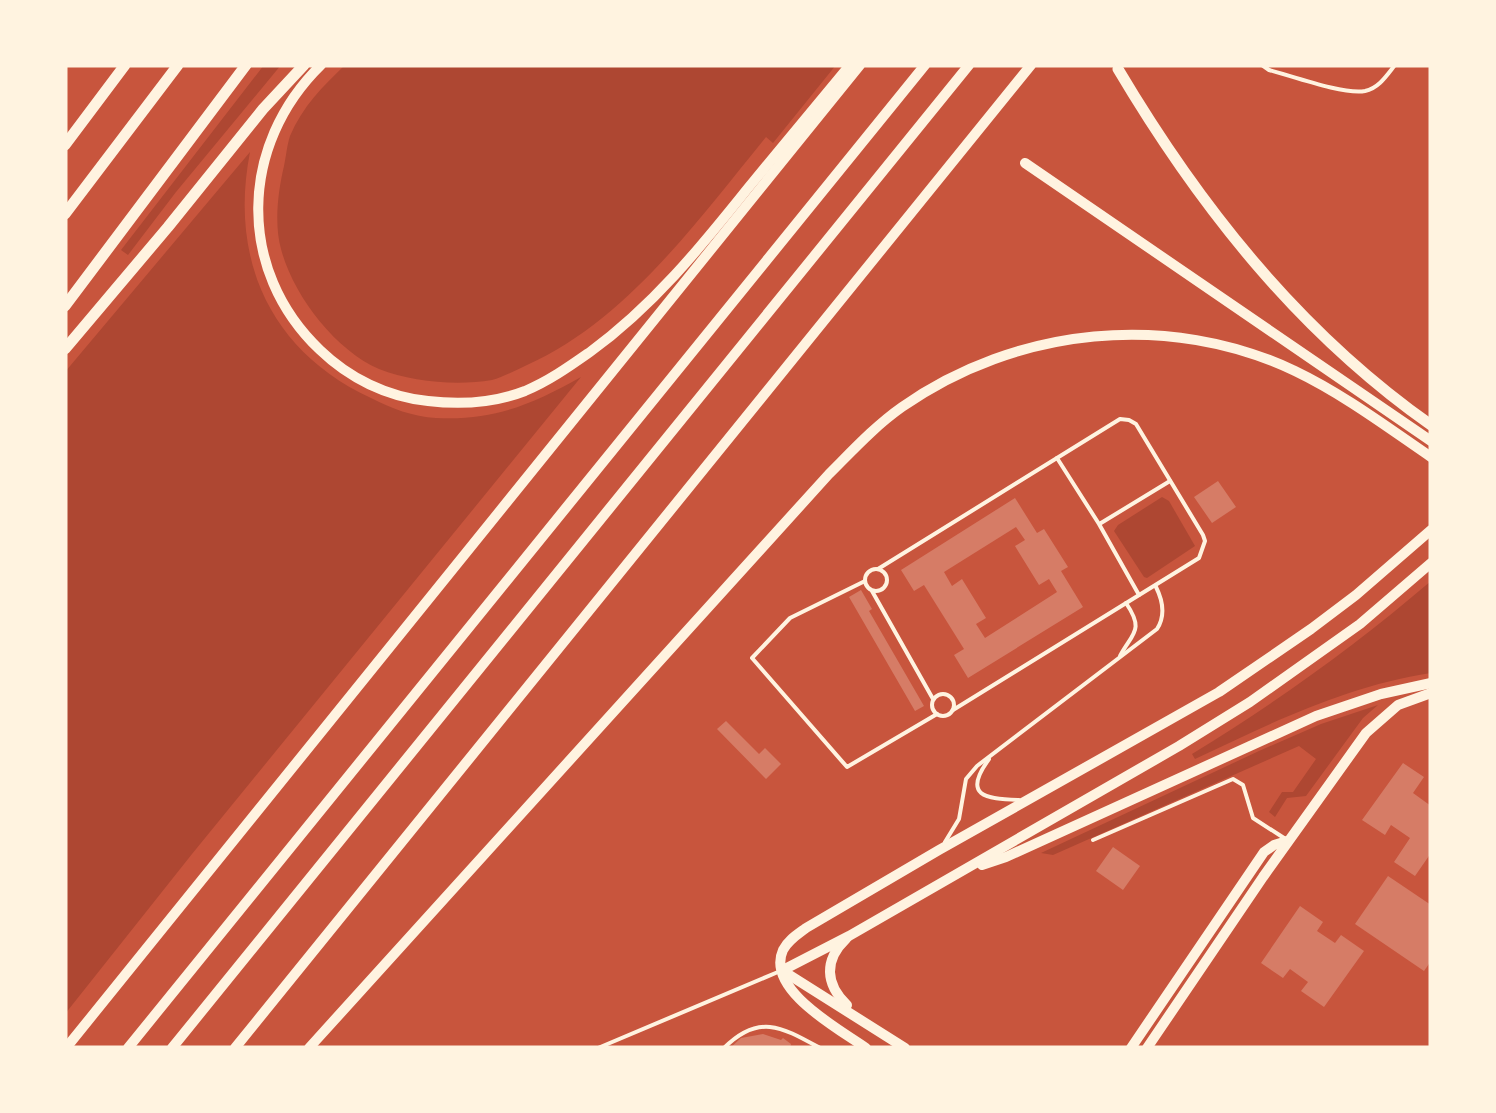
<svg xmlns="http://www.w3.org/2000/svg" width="1496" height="1113" font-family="'Work Sans',sans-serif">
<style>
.green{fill:#ae4732}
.building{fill:#d67c66;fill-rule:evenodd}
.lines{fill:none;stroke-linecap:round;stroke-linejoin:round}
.service{stroke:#fff3e0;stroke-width:4}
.primary{stroke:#fff3e0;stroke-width:10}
.trunk{stroke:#fff3e0;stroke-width:10}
.motorway{stroke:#fff3e0;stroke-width:11}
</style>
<rect width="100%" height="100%" fill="#c8553d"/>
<g class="green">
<path d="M 264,65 L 281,65 L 176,192 L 128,255 L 121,250 Z"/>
<path d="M 345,65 L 836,65 L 773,143 L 766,137 C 699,219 626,321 527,365 C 516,370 503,377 492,380 C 457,386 412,382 379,369 C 335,350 293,295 281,249 C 274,224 278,191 284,166 C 286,157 287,145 290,136 C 302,107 323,86 345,65 Z"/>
<path d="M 250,152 C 229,259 270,351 371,398 C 391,408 413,417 436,418 C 494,421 533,404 581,377 L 192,854 L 65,1014 L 65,372 Z"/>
<path d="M 1162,497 L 1169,501 L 1195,546 L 1147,578 L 1144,577 L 1114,531 L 1118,525 Z"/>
<path d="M 1431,581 L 1431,673 C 1346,686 1271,723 1195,759 L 1192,754 C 1276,703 1356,645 1431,581 Z"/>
<path d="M 1378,705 L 1363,718 L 1306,796 L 1287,798 L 1275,817 L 1269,812 L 1282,792 L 1293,792 L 1316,759 L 1299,746 L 1053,855 L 1041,853 L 1259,751 L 1321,724 Z"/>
</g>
<g class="building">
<path d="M 1218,481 L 1236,507 L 1212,523 L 1194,497 Z"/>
<path d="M 1015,498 L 1037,533 L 1044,529 L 1068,567 L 1061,571 L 1083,607 L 968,678 L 954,655 L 964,649 L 924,585 L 914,591 L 901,570 ZM 1016,527 L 1025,540 L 1015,546 L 1039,585 L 1049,579 L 1057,592 L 985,638 L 976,624 L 986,618 L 962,579 L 952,586 L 944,572 Z"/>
<path d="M 861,590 L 872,609 L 869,611 L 924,706 L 915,711 L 849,597 Z"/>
<path d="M 726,721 L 759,754 L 765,748 L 781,764 L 766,779 L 717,729 Z"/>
<path d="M 1403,763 L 1424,777 L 1413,793 L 1431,806 L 1431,853 L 1415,876 L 1394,862 L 1410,838 L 1391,825 L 1385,835 L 1362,820 Z"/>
<path d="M 1113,847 L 1140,866 L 1123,890 L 1096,871 Z"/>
<path d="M 1388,876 L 1431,905 L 1431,961 L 1424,971 L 1355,924 Z"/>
<path d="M 1300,906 L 1323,922 L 1317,931 L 1335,943 L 1341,935 L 1364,951 L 1324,1007 L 1301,991 L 1308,982 L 1290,969 L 1283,978 L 1261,963 Z"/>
<path d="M 763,1034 L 781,1040 L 783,1038 L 791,1044 L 790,1048 L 730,1048 L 741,1038 Z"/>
</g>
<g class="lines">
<g class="service">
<path d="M 1262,65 L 1269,70 C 1292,76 1344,95 1365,91 C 1379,88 1387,75 1395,65"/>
<path d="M 1057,458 L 1099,524 L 1139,595"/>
<path d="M 1101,523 L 1170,481"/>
<circle cx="876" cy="580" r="11"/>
<path d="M 878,569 L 1120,419 L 1129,420 L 1136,424 L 1203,535 L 1205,541 L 1199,558 L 953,710"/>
<path d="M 865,581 L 790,618 L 752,658 L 847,767 L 937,714"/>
<path d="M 872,591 L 933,699"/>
<path d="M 1120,656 C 1132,633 1145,631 1126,603"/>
<circle cx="943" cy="705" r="11"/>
<path d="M 989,759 C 962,796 985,799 1019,800"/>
<path d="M 1093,840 L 1233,779 L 1243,785 L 1253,818 L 1284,838"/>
<path d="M 945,842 L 959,819 L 966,779 L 977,766 L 1157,629 C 1166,615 1163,601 1156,587"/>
<path d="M 598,1048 L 778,972"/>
<path d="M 724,1048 C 759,1013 782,1027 820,1048"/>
</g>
<g class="primary">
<path d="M 982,865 L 1006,857 L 1316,716 L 1381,694 L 1431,683"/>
<path d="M 846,939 C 824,960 825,984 847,1005"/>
<path d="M 783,970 L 849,936 L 1179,746 L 1250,702 L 1360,624 L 1431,563"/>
<path d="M 783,971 L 905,1048"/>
<path d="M 866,1048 C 841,1030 765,990 783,950 C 788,940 798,934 806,928 L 939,850 L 1219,692 L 1311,629 L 1356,595 L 1431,530"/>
<path d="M 1131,1048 L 1264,852 L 1274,845 L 1287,841"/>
<path d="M 1147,1048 L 1263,877 L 1366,733 L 1398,705 L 1431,693"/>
</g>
<g class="trunk">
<path d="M 321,65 C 239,145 236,270 320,350 C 349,378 387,397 428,401 C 461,405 494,403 525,391 C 549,381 570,366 590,352 C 653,306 700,248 748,188 C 782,147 816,106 850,65"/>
<path d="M 1025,163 L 1431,441"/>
<path d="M 66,1048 L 860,65"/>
<path d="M 128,1048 L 925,65"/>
<path d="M 172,1048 L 969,65"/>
<path d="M 235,1048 L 1031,65"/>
<path d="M 309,1048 L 829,474 C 853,450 875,426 902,407 C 1016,327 1169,311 1295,371 C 1343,394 1387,427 1431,457"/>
</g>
<g class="motorway">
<path d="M 1118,69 C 1200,207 1299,332 1431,425"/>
<path d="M 65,145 L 125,65"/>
<path d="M 65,214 L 178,65"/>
<path d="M 65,306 L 246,65"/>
<path d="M 65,349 L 168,227 L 263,109 L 304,65"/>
</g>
</g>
<rect width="1496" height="1113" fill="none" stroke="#fff3e0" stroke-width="135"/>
</svg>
